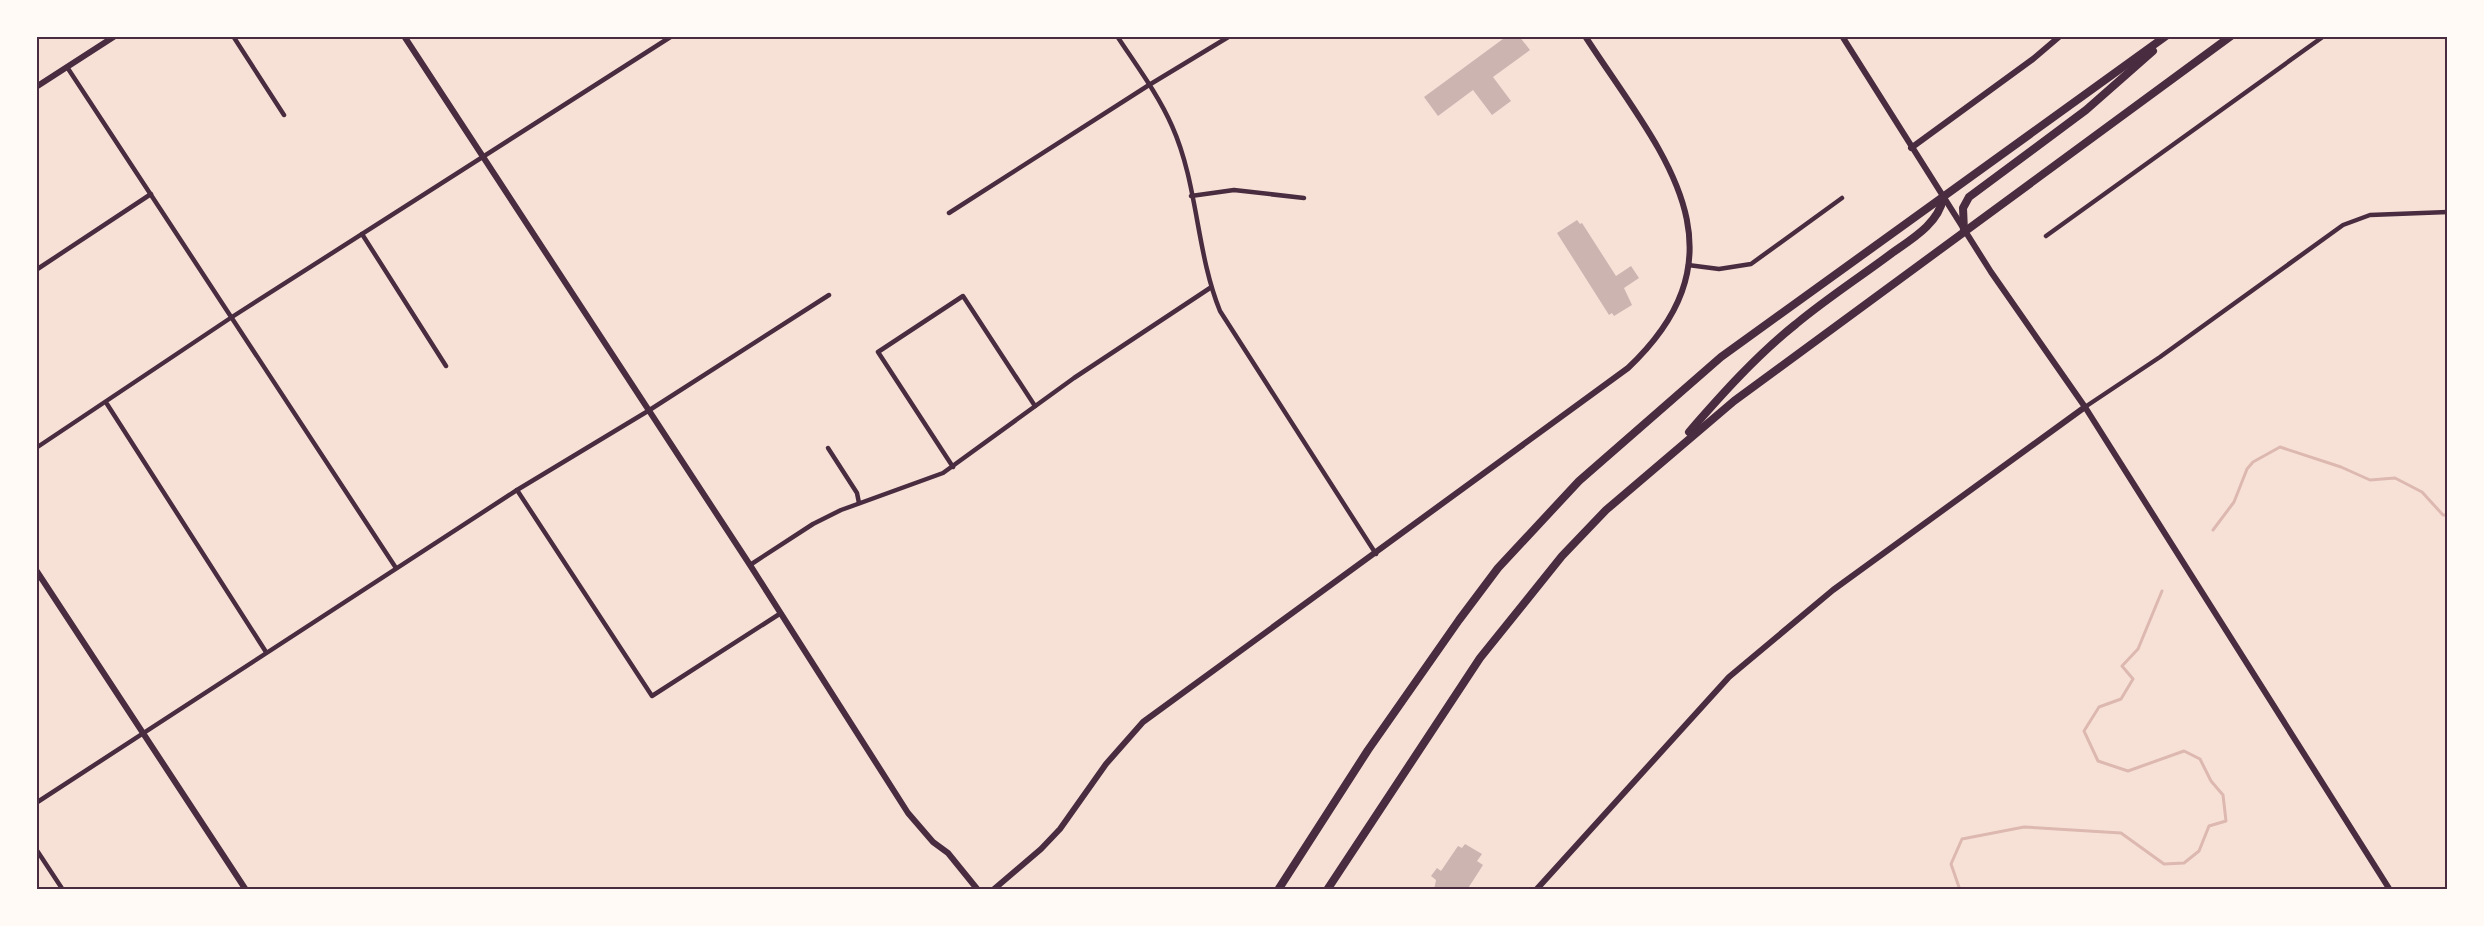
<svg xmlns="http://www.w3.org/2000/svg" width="2484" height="926" font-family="Cabin,sans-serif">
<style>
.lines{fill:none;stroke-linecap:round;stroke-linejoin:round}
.stream{stroke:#dcb8b0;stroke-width:3}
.building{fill:#ccb4b1}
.minor{stroke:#4a2c40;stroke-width:4.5}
.tertiary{stroke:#4a2c40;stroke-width:6}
.trunk{stroke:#4a2c40;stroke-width:8}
.neatline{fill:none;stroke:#4a2c40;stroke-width:2}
</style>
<rect width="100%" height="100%" fill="#f7e1d7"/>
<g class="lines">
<g class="stream">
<path d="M 2213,530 L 2234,502 L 2247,469 L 2253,462 L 2280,447 L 2341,467 L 2370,480 L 2395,478 L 2422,492 L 2443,515 L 2448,515"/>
<path d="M 1960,890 L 1951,864 L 1962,839 L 2024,827 L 2121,833 L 2164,864 L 2184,863 L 2199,851 L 2209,826 L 2226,821 L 2223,795 L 2211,781 L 2200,759 L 2184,751 L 2128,771 L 2098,761 L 2084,731 L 2099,707 L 2121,699 L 2133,679 L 2122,666 L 2138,649 L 2162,591"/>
</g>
</g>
<g class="building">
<path d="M 1507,36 L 1519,36 L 1530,50 L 1493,77 L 1511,101 L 1492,115 L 1473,90 L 1438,116 L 1424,97 Z"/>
<path d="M 1577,220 L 1580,224 L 1582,223 L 1616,276 L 1631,266 L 1639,278 L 1624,288 L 1632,305 L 1614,316 L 1612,313 L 1609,315 L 1557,233 Z"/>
<path d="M 1465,844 L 1482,854 L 1477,861 L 1483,865 L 1467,890 L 1434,890 L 1436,880 L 1431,876 L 1437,868 L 1441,871 L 1458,846 L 1462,848 Z"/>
</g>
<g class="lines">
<g class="minor">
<path d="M 233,36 L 284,115"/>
<path d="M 1117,36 C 1136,65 1158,94 1172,126 C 1198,184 1196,252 1220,311 L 1376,554"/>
<path d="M 67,67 L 396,568"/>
<path d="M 1191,196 L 1234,190 L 1304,198"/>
<path d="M 949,213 L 1149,85 L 1230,36"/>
<path d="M 362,234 L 446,366"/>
<path d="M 2046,236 L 2324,36"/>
<path d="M 1688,265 L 1719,269 L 1751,264 L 1842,198"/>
<path d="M 36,270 L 151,194"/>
<path d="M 107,404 L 266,652"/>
<path d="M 2085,407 L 2160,357 L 2343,225 L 2370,215 L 2448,212"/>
<path d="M 36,448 L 232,317 L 672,36"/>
<path d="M 828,448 L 857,493 L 859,503"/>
<path d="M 953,467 L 878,352 L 963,296 L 1035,406"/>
<path d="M 517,490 L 652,696 L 781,613"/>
<path d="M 750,565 L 813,524 L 841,510 L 943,473 L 1074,378 L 1210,288"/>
<path d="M 36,803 L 517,490 L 648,411 L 829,295"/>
<path d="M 36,849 L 63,890"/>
</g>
<g class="tertiary">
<path d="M 404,36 L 750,565 L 908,813 L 933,842 L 948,853 L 978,890"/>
<path d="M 1842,36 L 1991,272 L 2085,407 L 2390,890"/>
<path d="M 36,87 L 115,36"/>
<path d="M 1911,148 L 2033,59 L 2060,36"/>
<path d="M 36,570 L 246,890"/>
<path d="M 993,890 L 1041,849 L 1060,829 L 1106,764 L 1143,722 L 1628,368 C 1755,248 1658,149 1585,36"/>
<path d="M 1536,890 L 1729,677 L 1833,590 L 2085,407"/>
</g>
<g class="trunk">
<path d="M 1964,231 L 1963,208 L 1969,197 L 2086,110 L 2153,51"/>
<path d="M 1689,432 C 1722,394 1757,355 1796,324 C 1826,299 1860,277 1892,253 C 1912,239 1939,223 1943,198"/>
<path d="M 1278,890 L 1368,750 L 1459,620 L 1498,568 L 1579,481 L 1721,357 L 2166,36"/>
<path d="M 1327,890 L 1480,658 L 1562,556 L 1606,510 L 1734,401 L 2231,36"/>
</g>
</g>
<rect width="2484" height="926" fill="none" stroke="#fffaf5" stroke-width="75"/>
<rect x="38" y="38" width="2408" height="850" class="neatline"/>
</svg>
